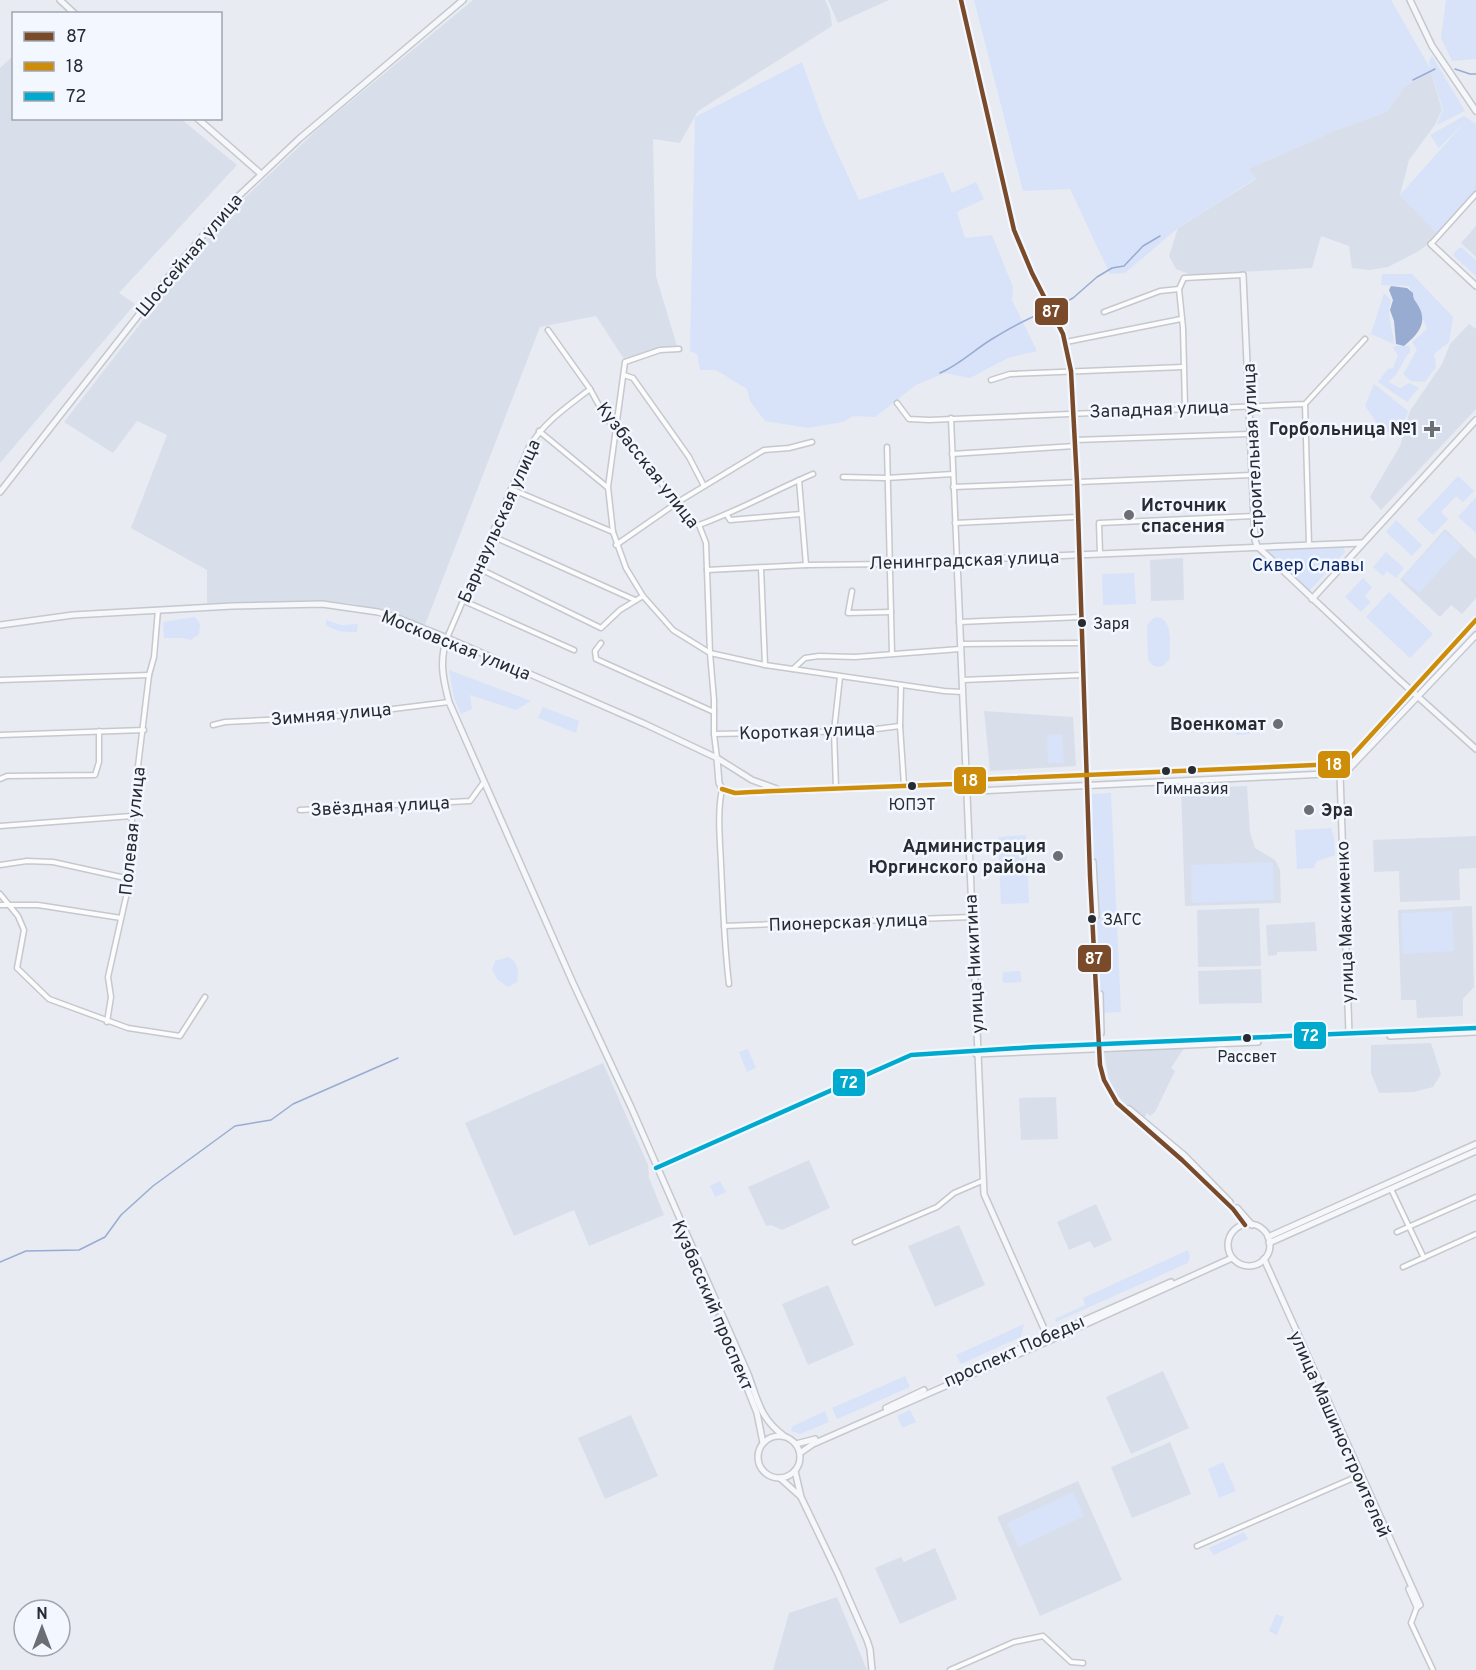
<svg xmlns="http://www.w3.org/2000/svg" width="1476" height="1670" font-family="Overpass,sans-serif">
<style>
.built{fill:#d8dfeb}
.green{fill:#d8e3f9}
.water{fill:#98acd2}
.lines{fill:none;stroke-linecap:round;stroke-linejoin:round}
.stream{stroke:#98acd2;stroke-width:1.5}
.street-casing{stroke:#c5c8cd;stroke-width:7}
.secondary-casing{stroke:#c5c8cd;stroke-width:8}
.street{stroke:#fcfcfd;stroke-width:4}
.secondary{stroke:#f6f7fa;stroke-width:5}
.bus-1-casing{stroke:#f3f7ff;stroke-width:9}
.bus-2-casing{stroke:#f3f7ff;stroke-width:9}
.bus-3-casing{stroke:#f3f7ff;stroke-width:9}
.bus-1{stroke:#7a4b2a;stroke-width:4.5}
.bus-2{stroke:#ce8d09;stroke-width:4.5}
.bus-3{stroke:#00a9ce;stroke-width:4.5}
.poi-dot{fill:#6b6e73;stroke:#f3f7ff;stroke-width:2}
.bus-dot{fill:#282b2f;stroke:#f3f7ff;stroke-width:2}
.labels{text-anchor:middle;stroke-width:5;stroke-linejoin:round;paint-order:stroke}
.bus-label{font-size:16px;fill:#282b2f;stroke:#f3f7ff}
.street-label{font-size:18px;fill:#282b2f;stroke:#f3f7ff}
.poi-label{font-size:18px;font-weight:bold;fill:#282b2f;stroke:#f3f7ff;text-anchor:end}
.park-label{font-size:18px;fill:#0e2a66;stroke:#f3f7ff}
.line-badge{stroke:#f3f7ff;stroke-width:2}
.badge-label{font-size:16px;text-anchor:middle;font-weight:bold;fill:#fff}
</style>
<rect width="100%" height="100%" fill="#e8ebf2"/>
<g class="built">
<path d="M 473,0 L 825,0 L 830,11 L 832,26 L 698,111 L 680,143 L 653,139 L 656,276 L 677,346 L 624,359 L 596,316 L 540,327 L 425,625 L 355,604 L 327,601 L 207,603 L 207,570 L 131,528 L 167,435 L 137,421 L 113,453 L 64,422 L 213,230 L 236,206 L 321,126 Z"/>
<path d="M 828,0 L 889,0 L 838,23 Z"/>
<path d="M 13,56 L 14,118 L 181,119 L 237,165 L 119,293 L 135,304 L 0,463 L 0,68 Z"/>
<path d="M 1431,72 L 1442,110 L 1435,125 L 1409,160 L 1400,195 L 1437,233 L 1431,242 L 1419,251 L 1388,267 L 1370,270 L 1352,268 L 1349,246 L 1321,236 L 1312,268 L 1191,275 L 1176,269 L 1169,256 L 1178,228 L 1256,179 L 1248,169 L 1334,131 L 1386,112 L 1405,86 Z"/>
<path d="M 1476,226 L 1476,257 L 1461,243 Z"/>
<path d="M 1469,324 L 1476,329 L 1476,409 L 1381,510 L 1370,497 L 1400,446 L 1410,411 L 1442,364 L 1450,344 Z"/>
<path d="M 1445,529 L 1476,559 L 1476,598 L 1462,614 L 1451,605 L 1440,617 L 1400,580 Z"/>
<path d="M 1183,558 L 1184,600 L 1151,601 L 1150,560 Z"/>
<path d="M 984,711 L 1073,717 L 1076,766 L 990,771 Z"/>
<path d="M 1247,786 L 1250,832 L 1255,848 L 1275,860 L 1280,870 L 1281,903 L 1185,906 L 1181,789 Z"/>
<path d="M 1476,836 L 1476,868 L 1459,869 L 1460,900 L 1400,902 L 1399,871 L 1374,872 L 1373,840 Z"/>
<path d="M 1472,906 L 1474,987 L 1463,999 L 1463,1016 L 1417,1018 L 1416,1000 L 1401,1000 L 1398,910 Z"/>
<path d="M 1259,908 L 1261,966 L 1198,967 L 1197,910 Z"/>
<path d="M 1315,922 L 1317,951 L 1277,952 L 1277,955 L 1268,956 L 1266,925 Z"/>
<path d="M 1261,969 L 1262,1003 L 1199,1004 L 1198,971 Z"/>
<path d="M 1431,1043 L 1441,1074 L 1433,1087 L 1414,1092 L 1379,1093 L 1371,1073 L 1371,1045 Z"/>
<path d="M 1184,1048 L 1171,1068 L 1175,1071 L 1155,1112 L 1150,1116 L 1147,1113 L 1144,1118 L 1127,1106 L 1115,1093 L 1109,1079 L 1104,1052 Z"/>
<path d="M 603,1063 L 648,1165 L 649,1178 L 664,1215 L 589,1246 L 574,1210 L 514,1236 L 465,1123 Z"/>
<path d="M 1056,1097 L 1058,1139 L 1021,1140 L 1019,1098 Z"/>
<path d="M 809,1160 L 830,1208 L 782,1230 L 771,1225 L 766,1226 L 748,1187 Z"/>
<path d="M 1096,1204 L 1112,1240 L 1094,1248 L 1090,1241 L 1069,1250 L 1057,1222 Z"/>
<path d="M 959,1225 L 985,1285 L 935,1307 L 908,1246 Z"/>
<path d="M 828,1285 L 854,1345 L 808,1365 L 782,1304 Z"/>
<path d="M 1163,1371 L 1189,1428 L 1131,1454 L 1106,1397 Z"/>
<path d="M 631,1415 L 658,1476 L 605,1499 L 578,1438 Z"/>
<path d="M 1170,1442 L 1191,1494 L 1132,1518 L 1111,1467 Z"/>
<path d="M 1078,1481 L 1122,1580 L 1040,1616 L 997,1517 Z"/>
<path d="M 935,1548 L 957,1599 L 900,1624 L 875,1568 L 901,1557 L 904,1562 Z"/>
<path d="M 837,1597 L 867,1670 L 773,1670 L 789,1613 Z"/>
</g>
<g class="green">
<path d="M 974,0 L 1391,0 L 1430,68 L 1429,62 L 1432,56 L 1465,111 L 1437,125 L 1443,110 L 1431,72 L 1405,86 L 1386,112 L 1334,131 L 1248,169 L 1256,178 L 1178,228 L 1125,273 L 1110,274 L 1070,189 L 1023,191 Z"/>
<path d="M 1446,0 L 1476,0 L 1476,59 L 1452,61 L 1441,38 Z"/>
<path d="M 802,62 L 825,126 L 859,200 L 943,172 L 952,193 L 976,182 L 984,199 L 957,212 L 965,238 L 992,235 L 1013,287 L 1012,300 L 1037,351 L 1008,358 L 970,378 L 945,373 L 916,385 L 875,417 L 853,416 L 843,422 L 808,428 L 765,421 L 750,401 L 747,389 L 716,370 L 700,370 L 697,354 L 690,351 L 695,117 Z"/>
<path d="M 1464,116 L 1476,124 L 1476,190 L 1437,233 L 1400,195 L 1466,121 L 1439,148 L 1430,135 Z"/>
<path d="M 1459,248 L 1462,248 L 1476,260 L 1476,276 L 1454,256 L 1454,253 Z"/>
<path d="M 1382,274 L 1412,274 L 1453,317 L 1449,342 L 1434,354 L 1436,367 L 1425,382 L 1411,381 L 1403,374 L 1417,350 L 1412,342 L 1427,329 L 1409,286 L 1381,285 Z"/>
<path d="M 1384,293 L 1391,300 C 1386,313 1393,330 1394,344 L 1371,334 Z"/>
<path d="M 1396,346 L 1410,346 L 1410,352 L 1406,357 L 1396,375 L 1388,382 L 1400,388 L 1409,383 L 1419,388 L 1407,402 L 1378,382 L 1388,369 L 1393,368 L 1398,355 L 1393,348 Z"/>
<path d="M 1374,384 L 1408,411 L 1402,429 L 1392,435 L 1379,426 L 1365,406 Z"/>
<path d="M 1458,476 L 1474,491 L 1463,502 L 1456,496 L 1441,512 L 1448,519 L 1433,535 L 1417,520 Z"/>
<path d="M 1476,497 L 1476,533 L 1458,517 Z"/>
<path d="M 1396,520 L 1422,545 L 1412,556 L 1386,532 Z"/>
<path d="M 1445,531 L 1462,546 L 1419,593 L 1402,578 Z"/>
<path d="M 1343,545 L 1345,552 L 1309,591 L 1269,553 L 1269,549 Z"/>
<path d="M 1386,552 L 1404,568 L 1396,578 L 1387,571 L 1383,576 L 1373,567 Z"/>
<path d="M 1134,573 L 1136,604 L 1103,605 L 1102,574 Z"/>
<path d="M 1363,578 L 1372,587 L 1365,596 L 1371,602 L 1361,612 L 1345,597 Z"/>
<path d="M 1389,592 L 1433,634 L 1410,658 L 1366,617 Z"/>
<path d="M 195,617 L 200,624 L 199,634 L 191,640 L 183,638 L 164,638 L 163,622 Z"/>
<path d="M 1157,617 C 1174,620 1169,645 1170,658 C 1164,668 1154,671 1148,659 L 1147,626 L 1152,619 Z"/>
<path d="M 326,620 L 341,625 L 358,624 L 357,632 C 345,632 336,632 326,625 Z"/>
<path d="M 449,670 L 531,701 L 516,710 L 470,695 L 472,709 L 461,714 L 454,698 Z"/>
<path d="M 543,707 L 579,721 L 576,733 L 538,718 Z"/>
<path d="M 1250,722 L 1250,734 L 1236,735 L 1236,723 Z"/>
<path d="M 1062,734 L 1064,763 L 1048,763 L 1047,735 Z"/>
<path d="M 1111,793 L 1121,1012 L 1101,1013 L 1091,794 Z"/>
<path d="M 1331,828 L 1334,837 L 1335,855 L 1317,861 L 1314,868 L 1297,869 L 1295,830 Z"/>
<path d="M 1026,835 L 1029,903 L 1001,904 L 998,837 Z"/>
<path d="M 1273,862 L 1274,900 L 1192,903 L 1191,865 Z"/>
<path d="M 1452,911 L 1454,951 L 1403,954 L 1401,913 Z"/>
<path d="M 508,957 C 518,962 519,972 517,982 L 508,987 L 498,980 L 492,970 L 495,961 Z"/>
<path d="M 1020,971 L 1022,982 L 1004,983 L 1002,981 L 1003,972 Z"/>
<path d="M 748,1049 L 756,1068 L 747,1072 L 739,1052 Z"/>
<path d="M 720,1181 L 726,1192 L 715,1197 L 710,1186 Z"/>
<path d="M 1188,1250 L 1190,1256 L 1188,1263 L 1056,1322 L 1055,1319 L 1085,1305 L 1083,1298 Z"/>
<path d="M 1024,1324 L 1021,1337 L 961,1364 L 956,1355 Z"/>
<path d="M 905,1376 L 910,1387 L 837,1419 L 832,1408 Z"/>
<path d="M 910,1410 L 916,1422 L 902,1428 L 897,1416 Z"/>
<path d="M 825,1411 L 829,1422 L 800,1434 L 791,1431 L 793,1426 Z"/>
<path d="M 1223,1462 L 1236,1491 L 1219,1498 L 1208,1469 Z"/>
<path d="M 1073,1492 L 1084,1516 L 1019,1547 L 1007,1523 Z"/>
<path d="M 1244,1532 L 1248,1539 L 1214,1555 L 1209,1548 Z"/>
<path d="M 1276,1614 L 1284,1617 L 1277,1635 L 1269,1631 Z"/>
</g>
<path class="water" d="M 1391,286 L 1407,288 L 1413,293 C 1413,300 1416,301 1419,307 C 1428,324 1417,335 1404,346 L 1396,344 L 1394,321 L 1390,310 L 1393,300 L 1389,290 Z"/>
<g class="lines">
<g class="stream">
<path d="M 1455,69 L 1470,74 L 1476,74"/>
<path d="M 1413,80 L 1435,69"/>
<path d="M 1052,309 L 1073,298 L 1097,277 L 1112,268 L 1124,266 L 1143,246 L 1160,236"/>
<path d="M 940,373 C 959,365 974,350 992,339 C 1010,328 1028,318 1047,311"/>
<path d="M 0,1262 L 26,1251 L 79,1250 L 105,1237 L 121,1215 L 153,1186 L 235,1126 L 271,1120 L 293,1104 L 398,1058"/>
</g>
<g class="street-casing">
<g id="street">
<path d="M 1431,244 L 1476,194"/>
<path d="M 1104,312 L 1160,291 L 1179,289"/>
<path d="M 548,330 L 590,389 L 607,420 L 616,426 L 692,522 L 699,525 L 706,543 L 710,653 L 714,700 L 714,734 L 717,758"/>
<path d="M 1066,342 L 1181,319"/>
<path d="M 679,349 L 660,350 L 625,362 L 608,487 L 613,532 L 626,568 L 643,596 L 673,630 L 710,653 L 765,665 L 944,691 L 962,692"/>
<path d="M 624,375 L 633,378 L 689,457 L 704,486"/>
<path d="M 991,380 L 1010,374 L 1183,367"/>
<path d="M 897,403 L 909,419 L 929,420 L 1305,404 L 1365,339"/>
<path d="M 1305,404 L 1309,545"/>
<path d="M 1185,407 L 1183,328 L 1179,289 L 1184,278 L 1243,275"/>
<path d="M 539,431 L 607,487"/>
<path d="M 1075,440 L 1250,434"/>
<path d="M 887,447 L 892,654"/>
<path d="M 952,454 L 1075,446"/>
<path d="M 843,477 L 886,478 L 953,474"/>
<path d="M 799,480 L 806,565"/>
<path d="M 953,487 L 1252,475"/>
<path d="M 511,489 L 613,532"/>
<path d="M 727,515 L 730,520 L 801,514"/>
<path d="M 955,523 L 1077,517"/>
<path d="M 699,525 C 738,511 775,490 813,474"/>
<path d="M 492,536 L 635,600"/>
<path d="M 616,545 L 678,502 L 764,450 L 789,448 L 812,442"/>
<path d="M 1100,554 L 1099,523 L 1254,516"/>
<path d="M 478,568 L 601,628 L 620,610 L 643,596"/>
<path d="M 761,568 L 765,665"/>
<path d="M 707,570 L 806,565 L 889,564 L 957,560 L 951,418"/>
<path d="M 852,591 L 848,613 L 891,612"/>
<path d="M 464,601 L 574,650"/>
<path d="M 959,622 L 1081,617"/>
<path d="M 447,638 L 529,447 C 545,421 567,407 590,389"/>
<path d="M 601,643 L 595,651 L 596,659 L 714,712"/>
<path d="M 961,644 L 1082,643"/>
<path d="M 793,669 L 805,658 L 819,656 L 855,657 L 960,649"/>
<path d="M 0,680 L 149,675"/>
<path d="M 962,680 L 1083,675"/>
<path d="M 901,685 L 900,726 L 904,785"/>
<path d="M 213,725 L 225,722 L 329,717 L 449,702"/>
<path d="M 714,734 L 860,731 L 900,726"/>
<path d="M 0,735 L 144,730"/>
<path d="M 0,779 L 7,776 L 95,775 L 99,762 L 99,731"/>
<path d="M 836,788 L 834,731 L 840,677"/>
<path d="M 722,789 C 717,814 720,839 721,864 C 723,904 724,944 729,984"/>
<path d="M 300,810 L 470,801 L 484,782"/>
<path d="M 0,826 L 132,816"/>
<path d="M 0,865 L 27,861 L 53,862 L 130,879"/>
<path d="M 0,894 L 18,916 L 24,930 L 17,968 L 49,999 L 128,1028 L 180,1036 L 205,997"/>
<path d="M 0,905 L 38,905 L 121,918"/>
<path d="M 724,926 L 972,917"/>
<path d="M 107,1022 L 111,997 L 108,977 L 130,879 L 132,816 L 149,675 L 154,657 L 158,610"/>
<path d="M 1391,1189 L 1424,1258"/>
<path d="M 1397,1232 L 1476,1197"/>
<path d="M 855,1242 L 937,1207 L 954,1193 L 982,1181"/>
<path d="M 1403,1267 L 1476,1234"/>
<path d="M 1197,1546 L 1358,1476"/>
<path d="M 1417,1607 L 1411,1623 L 1433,1670"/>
<path d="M 950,1670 L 1014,1642 L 1043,1636 L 1071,1662 L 1083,1663"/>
</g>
</g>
<g class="secondary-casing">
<g id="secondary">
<path d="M 60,0 L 75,14"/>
<path d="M 961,0 L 1014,230 L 1032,273 L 1063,334 L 1071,371 L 1077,482 L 1090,876 L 1100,1065 L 1104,1080 L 1117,1103 L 1182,1160 L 1233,1209 L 1245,1225"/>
<path d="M 1410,0 L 1432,46 L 1476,111"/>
<path d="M 197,118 L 261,174"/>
<path d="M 1431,244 L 1476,286"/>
<path d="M 1243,275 L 1255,540 L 1257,546 L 1395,676 L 1476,749"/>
<path d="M 0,492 L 177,266 L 228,206 L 299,139 L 463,0"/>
<path d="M 1312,599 L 1476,420"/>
<path d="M 0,625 L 73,615 L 232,606 L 322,604 L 378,612 L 395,617 L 447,638 L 645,724 L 717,758 L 752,780 L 777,789"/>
<path d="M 447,638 C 439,661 443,679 449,702 L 573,983 L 631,1107 L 748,1374 C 758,1401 760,1418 784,1436"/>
<path d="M 717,758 L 719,783 L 722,789 L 735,793 L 954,784 L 971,780 L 1338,764 L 1351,757 L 1476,620"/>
<path d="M 1338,764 L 1340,774 L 1349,1034"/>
<path d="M 956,784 L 977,791 L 1345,773 L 1476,635"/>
<path d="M 1093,862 L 1096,916"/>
<path d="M 1100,994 L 1101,1033"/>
<path d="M 1390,1036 L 1476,1032"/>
<path d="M 976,1054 L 1258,1042"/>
<path d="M 1129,1109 L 1185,1156 L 1230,1202"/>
<path d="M 656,1168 L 911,1055 L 1034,1047 L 1476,1028"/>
<path d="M 1237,1208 L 1252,1225"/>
<circle cx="1249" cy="1245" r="21"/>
<path d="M 1268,1237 L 1476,1144"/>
<path d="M 1269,1243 L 1476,1151"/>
<path d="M 1264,1259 L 1420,1605 L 1417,1607"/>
<path d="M 719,1317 L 757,1413 L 763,1443"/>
<path d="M 1045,1337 L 1045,1331 L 984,1194 L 957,560 L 1362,543"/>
<path d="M 949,1380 L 1171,1282"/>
<path d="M 886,1408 L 924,1390"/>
<circle cx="779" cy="1457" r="21"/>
<path d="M 796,1444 L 815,1439"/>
<path d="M 800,1453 L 813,1444 L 1046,1342 L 1232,1258"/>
<path d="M 795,1471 L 801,1497 L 838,1574 L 867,1640 L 870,1649 L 872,1670"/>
<path d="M 780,1478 L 800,1496"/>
<path d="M 1409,1589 L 1417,1607"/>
</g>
</g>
<use href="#street" class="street"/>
<use href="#secondary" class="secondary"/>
<g class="bus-1-casing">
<path id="bus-1" d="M 961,0 L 1014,230 L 1032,273 L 1063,334 L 1071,371 L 1077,482 L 1090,876 L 1100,1065 L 1104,1080 L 1117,1103 L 1182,1160 L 1233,1209 L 1245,1225"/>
</g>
<g class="bus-2-casing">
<path id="bus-2" d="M 722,789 L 735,793 L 752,792 L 954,784 L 971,780 L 1338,764 L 1351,757 L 1476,620"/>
</g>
<g class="bus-3-casing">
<path id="bus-3" d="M 656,1168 L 911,1055 L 1034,1047 L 1476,1028"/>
</g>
<use href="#bus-1" class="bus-1"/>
<use href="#bus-2" class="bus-2"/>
<use href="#bus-3" class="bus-3"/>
</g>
<g class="poi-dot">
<path d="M1429 420h6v6h6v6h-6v6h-6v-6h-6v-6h6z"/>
<circle cx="1129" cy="515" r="6"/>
<circle cx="1278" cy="724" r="6"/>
<circle cx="1309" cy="810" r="6"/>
<circle cx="1058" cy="856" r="6"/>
</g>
<g class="bus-dot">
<circle cx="1082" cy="623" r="5"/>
<circle cx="1192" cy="770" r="5"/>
<circle cx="1166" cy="771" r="5"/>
<circle cx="912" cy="786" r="5"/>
<circle cx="1092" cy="919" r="5"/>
<circle cx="1247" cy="1038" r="5"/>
</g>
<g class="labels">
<g class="bus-label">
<text x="1093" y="629" text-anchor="start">Заря</text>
<text x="1192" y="794">Гимназия</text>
<text x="912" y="810">ЮПЭТ</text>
<text x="1103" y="925" text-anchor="start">ЗАГС</text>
<text x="1247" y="1062">Рассвет</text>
</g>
<g class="street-label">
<text transform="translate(189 255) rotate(-50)" y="6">Шоссейная улица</text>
<text transform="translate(1159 409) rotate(-2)" y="6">Западная улица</text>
<text transform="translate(1253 451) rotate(-93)" y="6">Строительная улица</text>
<text transform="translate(648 465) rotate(52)" y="6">Кузбасская улица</text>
<text transform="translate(499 521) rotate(-66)" y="6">Барнаульская улица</text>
<text transform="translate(964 560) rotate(-2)" y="6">Ленинградская улица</text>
<text transform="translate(456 645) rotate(22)" y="6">Московская улица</text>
<text transform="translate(331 714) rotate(-5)" y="6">Зимняя улица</text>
<text transform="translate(807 731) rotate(-2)" y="6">Короткая улица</text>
<text transform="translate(380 806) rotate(-3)" y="6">Звёздная улица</text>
<text transform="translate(132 831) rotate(-84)" y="6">Полевая улица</text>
<text transform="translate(848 922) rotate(-2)" y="6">Пионерская улица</text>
<text transform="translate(1345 922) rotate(-92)" y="6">улица Максименко</text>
<text transform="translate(974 964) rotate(-93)" y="6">улица Никитина</text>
<text transform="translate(713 1305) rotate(67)" y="6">Кузбасский проспект</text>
<text transform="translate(1014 1351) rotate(-24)" y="6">проспект Победы</text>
<text transform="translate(1340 1434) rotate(66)" y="6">улица Машиностроителей</text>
</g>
<g class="poi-label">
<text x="1418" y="435">Горбольница №1</text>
<text x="1141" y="511" text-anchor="start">Источник<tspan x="1141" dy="21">спасения</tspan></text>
<text x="1266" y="730">Военкомат</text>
<text x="1321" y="816" text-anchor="start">Эра</text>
<text x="1046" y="852">Администрация<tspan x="1046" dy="21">Юргинского района</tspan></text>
</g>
<g class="park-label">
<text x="1308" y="571">Сквер Славы</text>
</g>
</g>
<g class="line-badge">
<rect x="1034" y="297" width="35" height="29" rx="6" fill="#7a4b2a"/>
<rect x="1317" y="750" width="34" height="29" rx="6" fill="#ce8d09"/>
<rect x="953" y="766" width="34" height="29" rx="6" fill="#ce8d09"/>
<rect x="1077" y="944" width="35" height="29" rx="6" fill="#7a4b2a"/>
<rect x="1293" y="1021" width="34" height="29" rx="6" fill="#00a9ce"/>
<rect x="832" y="1068" width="34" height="29" rx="6" fill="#00a9ce"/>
</g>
<g class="badge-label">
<text x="1051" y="317">87</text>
<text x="1334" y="770">18</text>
<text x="970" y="786">18</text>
<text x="1094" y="964">87</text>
<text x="1310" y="1041">72</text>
<text x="849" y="1088">72</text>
</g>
<rect x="12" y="12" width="210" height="108" fill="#f3f7ff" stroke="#a2a5ac" stroke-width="1.5"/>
<rect x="24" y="32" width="30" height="9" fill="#7a4b2a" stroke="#a2a5ac" stroke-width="1.5"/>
<text x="66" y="42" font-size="18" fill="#282b2f">87</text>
<rect x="24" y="62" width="30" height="9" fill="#ce8d09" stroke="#a2a5ac" stroke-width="1.5"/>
<text x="66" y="72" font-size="18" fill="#282b2f">18</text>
<rect x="24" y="92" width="30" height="9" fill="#00a9ce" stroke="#a2a5ac" stroke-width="1.5"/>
<text x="66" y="102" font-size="18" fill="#282b2f">72</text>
<g transform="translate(42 1628)"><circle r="28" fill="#f3f7ff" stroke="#a2a5ac" stroke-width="1.5"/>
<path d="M0-4.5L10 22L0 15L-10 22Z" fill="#6b6e73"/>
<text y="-9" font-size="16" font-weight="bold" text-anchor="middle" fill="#282b2f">N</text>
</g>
</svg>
